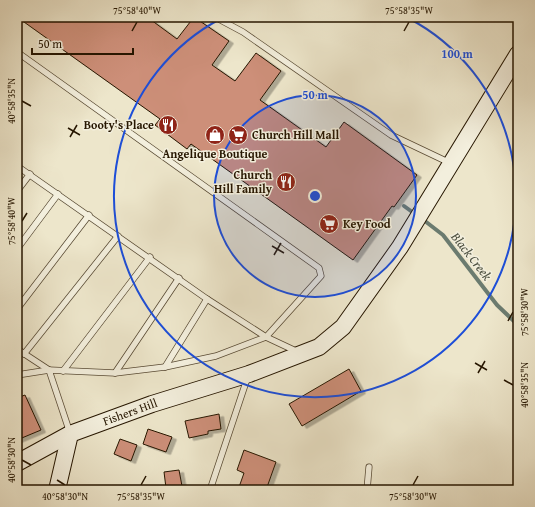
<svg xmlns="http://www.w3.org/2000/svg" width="535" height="507" font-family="'Gentium Book Plus',serif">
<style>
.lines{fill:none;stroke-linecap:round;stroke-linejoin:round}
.stream{stroke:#6b7b6f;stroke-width:4}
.building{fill:#cd8f79;stroke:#261601;filter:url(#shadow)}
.lane-casing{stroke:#584a34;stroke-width:7}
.secondary-casing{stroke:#261601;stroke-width:18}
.lane{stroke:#f3efdd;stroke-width:5.5}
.secondary{stroke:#f3efdd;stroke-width:16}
.ticks{fill:none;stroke:#261601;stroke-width:1.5}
.ring{fill:none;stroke:#1d4ed8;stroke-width:2}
.labels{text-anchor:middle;stroke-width:3;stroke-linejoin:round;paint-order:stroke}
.poi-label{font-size:12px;font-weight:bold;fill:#261601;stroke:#f3efdd;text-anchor:end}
.street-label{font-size:12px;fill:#261601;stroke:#f3efdd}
.water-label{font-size:13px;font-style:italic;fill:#4e5141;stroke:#f3efdd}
.centre{fill:#1d4ed8;stroke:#f3efdd;stroke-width:2}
.ring-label{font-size:12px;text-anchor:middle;font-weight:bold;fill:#1d4ed8;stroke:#f3efdd;stroke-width:3;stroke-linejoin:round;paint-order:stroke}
.neatline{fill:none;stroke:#261601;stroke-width:1.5}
.ticks-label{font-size:10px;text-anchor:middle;fill:#261601}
</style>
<defs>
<filter id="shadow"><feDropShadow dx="4.5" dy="2.5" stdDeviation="0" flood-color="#0004"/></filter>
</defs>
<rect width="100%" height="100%" fill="#ede6cb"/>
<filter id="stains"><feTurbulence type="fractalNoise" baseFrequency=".005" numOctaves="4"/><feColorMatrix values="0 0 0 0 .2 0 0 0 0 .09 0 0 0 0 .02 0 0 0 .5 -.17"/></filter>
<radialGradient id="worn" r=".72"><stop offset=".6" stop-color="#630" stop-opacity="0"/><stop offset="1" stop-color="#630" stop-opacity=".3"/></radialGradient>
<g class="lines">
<g class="stream">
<path d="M 404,206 L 415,214"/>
<path d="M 421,218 L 443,235 L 497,305 L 518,325"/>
</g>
</g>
<g class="building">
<path d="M 17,17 L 147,17 L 177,39 L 194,17 L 229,41 L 212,65 L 235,81 L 256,53 L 281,71 L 260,100 L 326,147 L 344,122 L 417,175 L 394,207 L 392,206 L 353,260 L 191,144 L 187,149 L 155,125 L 160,119 Z"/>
<path d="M 349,369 L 361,391 L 302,426 L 289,404 Z"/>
<path d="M 25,395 L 41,430 L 17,440 L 17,398 Z"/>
<path d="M 219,414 L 221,429 L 208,431 L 208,434 L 189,438 L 185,421 Z"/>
<path d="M 148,429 L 172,437 L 166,452 L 143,444 Z"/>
<path d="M 120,439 L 137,445 L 131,461 L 114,454 Z"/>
<path d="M 244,450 L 276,462 L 266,490 L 238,490 L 244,473 L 237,470 Z"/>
<path d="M 179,470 L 182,486 L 166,488 L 164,472 Z"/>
</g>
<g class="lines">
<g class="lane-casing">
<g id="lane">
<path d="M 215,17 L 243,32 L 391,135 L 450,163"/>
<path d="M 17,52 L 319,268 L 321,276 L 266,337 L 207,299 L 17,166"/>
<path d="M 17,191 L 30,174"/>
<path d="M 17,249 L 58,194"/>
<path d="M 17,309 L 89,215"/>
<path d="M 17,349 L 49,370"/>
<path d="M 24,354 L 118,236"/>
<path d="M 165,367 L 207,299"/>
<path d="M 63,371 L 150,257"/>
<path d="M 115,373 L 179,278"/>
<path d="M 17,375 L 49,370"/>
<path d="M 70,433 L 49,370 L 115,373 L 165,367 L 216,356 L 266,337 L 298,352"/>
<path d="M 210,490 L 248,376"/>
<path d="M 367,490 L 369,467"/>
</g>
</g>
<g class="secondary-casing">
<g id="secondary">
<path d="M 17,463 L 70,434 L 152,404 L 249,374 L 319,347 L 343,327 L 400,247 L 518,54"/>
<path d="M 57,490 L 70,434"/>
</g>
</g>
<use href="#lane" class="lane"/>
<use href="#secondary" class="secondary"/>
</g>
<path class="ticks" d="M 132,31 L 137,22M 404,31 L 409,22M 22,101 L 31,106M 68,128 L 80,135M 70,137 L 77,125M 22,221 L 27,213M 272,246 L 284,253M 274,255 L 281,243M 508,321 L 513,312M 475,363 L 487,370M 478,373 L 485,361M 504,380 L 513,385M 22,460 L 31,465M 57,480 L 65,485M 141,485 L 146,476M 413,485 L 418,476"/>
<circle cx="315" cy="196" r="101" fill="#1d4ed8" fill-opacity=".12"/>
<g class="ring">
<circle cx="315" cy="196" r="101"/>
<path d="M408 18A201 201 0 1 1 222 18"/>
</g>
<defs>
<g id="restaurant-disc" transform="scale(1)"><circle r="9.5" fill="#8f2418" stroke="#f3efdd"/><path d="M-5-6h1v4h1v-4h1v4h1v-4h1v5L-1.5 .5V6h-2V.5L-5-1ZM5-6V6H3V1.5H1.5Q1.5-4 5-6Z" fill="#fff"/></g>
<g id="shop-disc" transform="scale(1)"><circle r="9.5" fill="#8f2418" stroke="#f3efdd"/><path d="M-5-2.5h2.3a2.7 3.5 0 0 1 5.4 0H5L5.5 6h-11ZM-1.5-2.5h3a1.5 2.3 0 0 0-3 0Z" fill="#fff"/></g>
<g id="supermarket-disc" transform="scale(1)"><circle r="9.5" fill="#8f2418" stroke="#f3efdd"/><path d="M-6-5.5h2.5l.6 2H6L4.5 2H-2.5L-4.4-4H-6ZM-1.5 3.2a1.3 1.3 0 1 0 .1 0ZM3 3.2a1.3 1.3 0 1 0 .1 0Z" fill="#fff"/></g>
</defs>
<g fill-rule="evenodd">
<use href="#restaurant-disc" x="168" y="125"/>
<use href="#shop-disc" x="215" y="135"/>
<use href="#supermarket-disc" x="238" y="135"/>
<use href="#restaurant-disc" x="286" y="182"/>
<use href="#supermarket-disc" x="329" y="224"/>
</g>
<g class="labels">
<g class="poi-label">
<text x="154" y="129">Booty's Place</text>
<text x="252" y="139" text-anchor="start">Church Hill Mall</text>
<text x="215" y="158" text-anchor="middle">Angelique Boutique</text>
<text x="272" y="179">Church<tspan x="272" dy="14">Hill Family</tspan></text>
<text x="343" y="228" text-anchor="start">Key Food</text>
</g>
<g class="street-label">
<text transform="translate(130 412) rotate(-20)" y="4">Fishers Hill</text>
</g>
<g class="water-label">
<text transform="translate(472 256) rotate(52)" y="5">Black Creek</text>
</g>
</g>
<circle cx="315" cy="196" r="6" class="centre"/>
<g class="ring-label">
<text x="457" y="58">100 m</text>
<text x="315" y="99">50 m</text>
</g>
<rect width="535" height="507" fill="none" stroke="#ede6cb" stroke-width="44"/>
<path d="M32 48v6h101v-6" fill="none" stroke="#261601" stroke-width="2"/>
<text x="38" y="48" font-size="12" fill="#261601" stroke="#f3efdd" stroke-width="3" paint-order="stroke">50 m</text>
<rect x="22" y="22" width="491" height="463" class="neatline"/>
<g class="ticks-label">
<text x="137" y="14">75°58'40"W</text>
<text x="409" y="14">75°58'35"W</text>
<text transform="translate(11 101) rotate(-90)" y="4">40°58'35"N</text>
<text transform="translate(11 221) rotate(-90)" y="4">75°58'40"W</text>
<text transform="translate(524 312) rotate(-90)" y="4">75°58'30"W</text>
<text transform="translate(524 385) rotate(-90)" y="4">40°58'35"N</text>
<text transform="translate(11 460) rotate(-90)" y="4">40°58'30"N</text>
<text x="65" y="500">40°58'30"N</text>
<text x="141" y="500">75°58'35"W</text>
<text x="413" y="500">75°58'30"W</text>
</g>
<rect width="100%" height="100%" filter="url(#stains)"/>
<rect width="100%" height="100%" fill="url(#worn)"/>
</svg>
